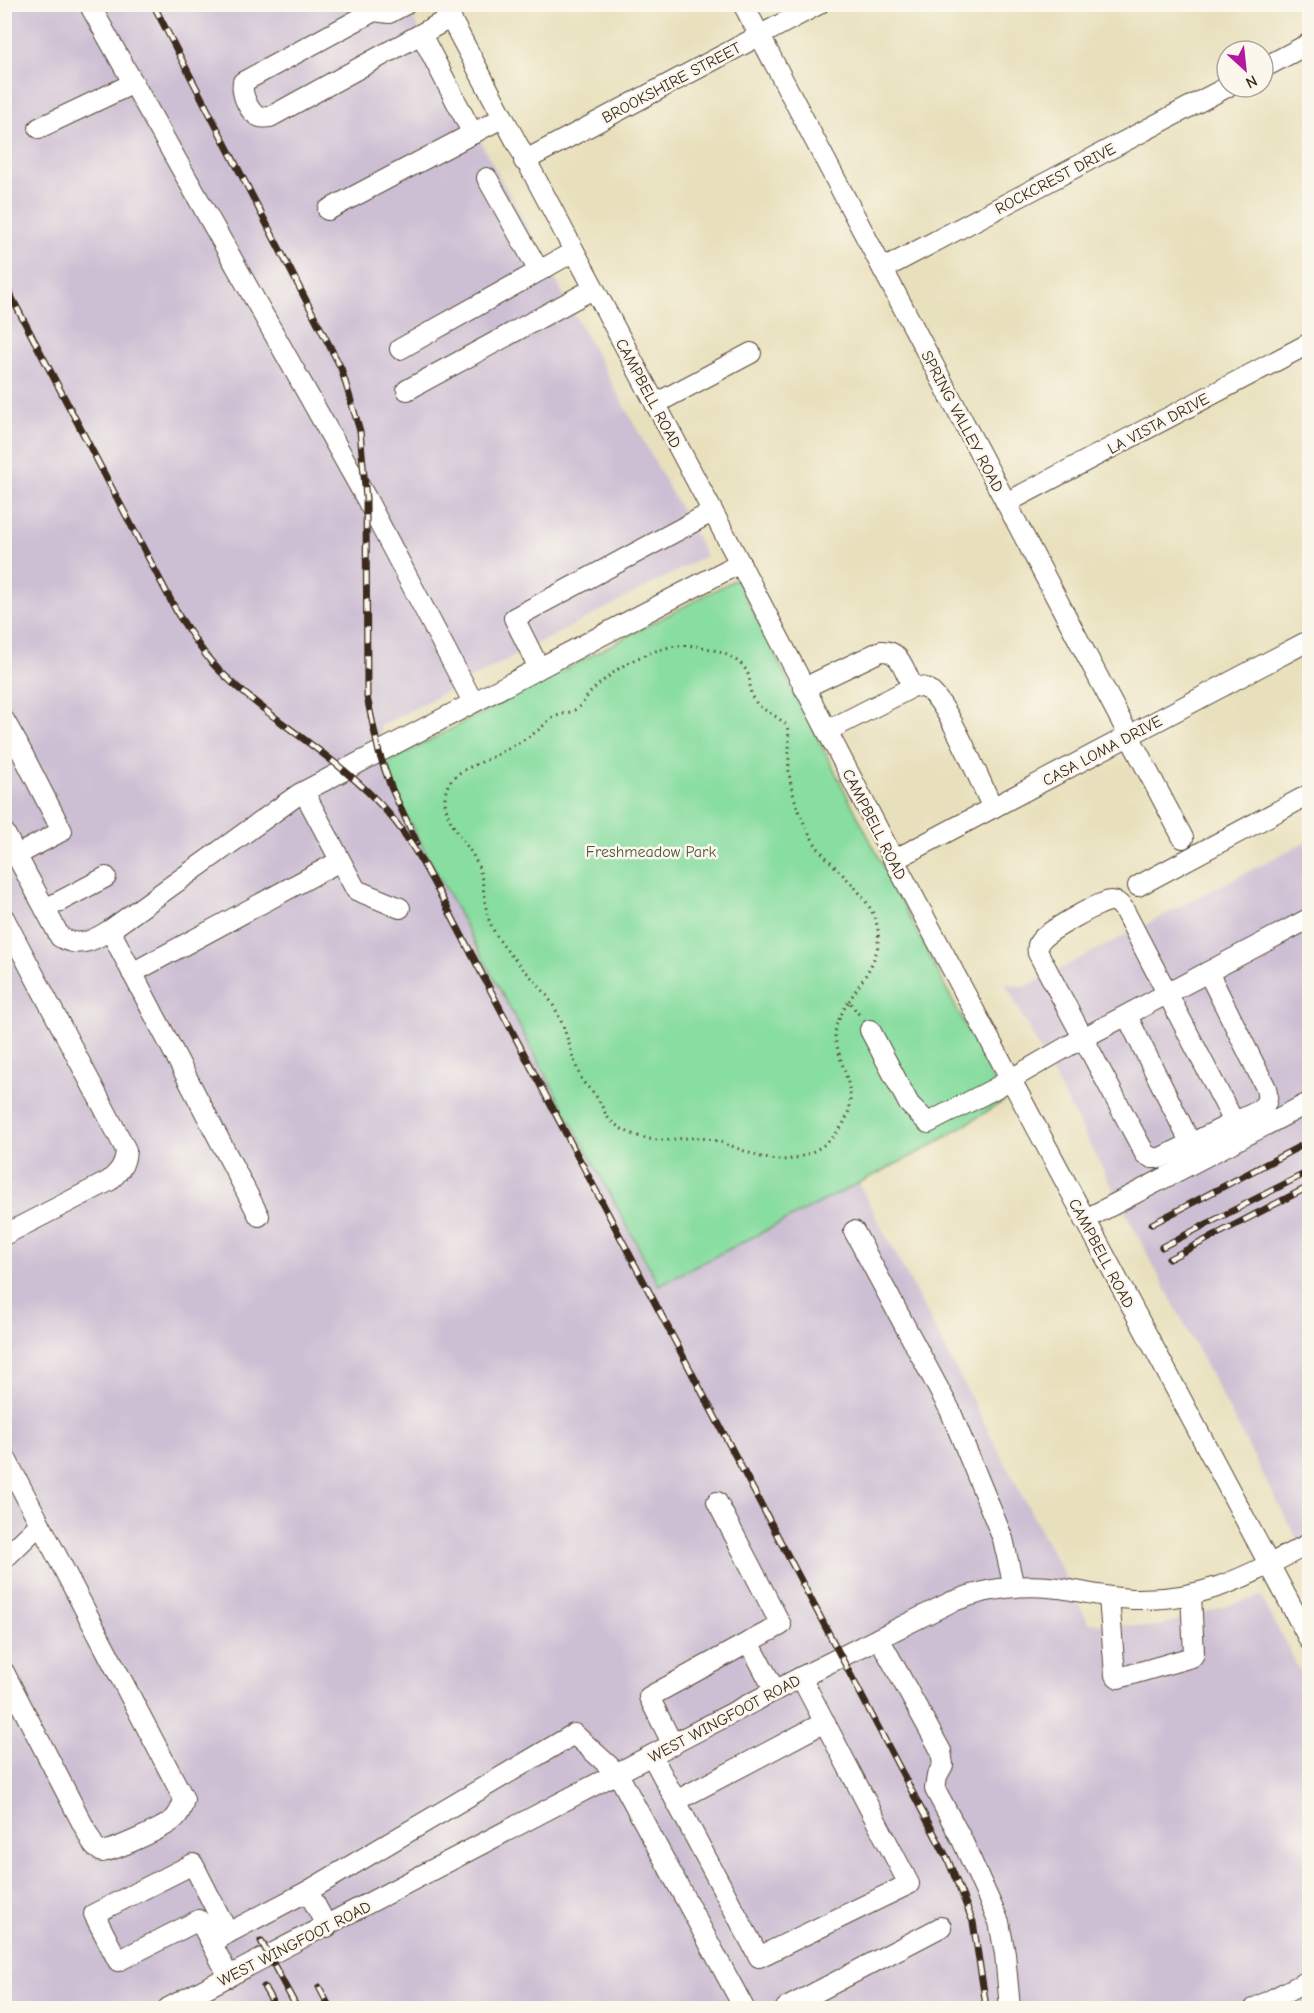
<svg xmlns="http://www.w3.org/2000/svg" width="1314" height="2013" font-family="'Comic Neue',sans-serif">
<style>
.industrial{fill:#ccbed3}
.green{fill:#88dda0;stroke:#62845f;stroke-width:1.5}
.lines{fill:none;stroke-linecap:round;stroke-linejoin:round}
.minor-casing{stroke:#554536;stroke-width:22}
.path{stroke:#554536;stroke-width:3;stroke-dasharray:1.5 4.5;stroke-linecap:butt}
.minor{stroke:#fff;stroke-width:20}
.rail-casing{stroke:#3b2a1e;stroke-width:7}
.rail{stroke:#fbf7ec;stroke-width:4.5;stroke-dasharray:14;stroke-linecap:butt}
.labels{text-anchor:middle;stroke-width:5;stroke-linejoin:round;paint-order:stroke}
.street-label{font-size:16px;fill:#3b2a1e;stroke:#fbf7ec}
.park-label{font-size:16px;fill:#4e573e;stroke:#fbf7ec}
</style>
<rect width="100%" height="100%" fill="#fbf7ec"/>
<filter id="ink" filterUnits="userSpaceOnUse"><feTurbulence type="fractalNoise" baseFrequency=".0167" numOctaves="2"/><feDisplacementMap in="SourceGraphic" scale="12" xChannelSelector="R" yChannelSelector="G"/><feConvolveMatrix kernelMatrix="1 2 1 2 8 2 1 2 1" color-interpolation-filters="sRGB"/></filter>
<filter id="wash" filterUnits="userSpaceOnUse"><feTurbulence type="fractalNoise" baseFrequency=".008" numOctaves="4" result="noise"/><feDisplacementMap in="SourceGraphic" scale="24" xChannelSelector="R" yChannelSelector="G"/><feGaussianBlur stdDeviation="1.35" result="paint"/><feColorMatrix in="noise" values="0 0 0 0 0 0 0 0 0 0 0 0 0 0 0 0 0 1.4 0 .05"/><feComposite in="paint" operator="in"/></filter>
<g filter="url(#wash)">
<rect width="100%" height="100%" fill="#e8e0bc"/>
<g class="industrial">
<path d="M 5,5 L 406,5 L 706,556 L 380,726 L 383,765 L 402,808 L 658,1285 L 858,1182 L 1089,1623 L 1155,1627 L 1261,1596 L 1309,1688 L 1309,2008 L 5,2008 Z"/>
<path d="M 1309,840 L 1309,1562 L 1005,983 L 1025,987 Z"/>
</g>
<path class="green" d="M 736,579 L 1004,1101 L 931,1146 L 659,1285 L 402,808 L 383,765 Z"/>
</g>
<g filter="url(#ink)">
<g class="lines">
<g class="minor-casing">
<g id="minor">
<path d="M 89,4 L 366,498 L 473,702"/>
<path d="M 406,4 L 389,13 L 374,11 L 243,82 C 241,93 248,113 260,117 C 263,118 267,117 270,117 L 450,18"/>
<path d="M 443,4 L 740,563 L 894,860 L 1310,1641"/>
<path d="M 743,4 L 1183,838"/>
<path d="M 421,34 L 473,134"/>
<path d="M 1263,68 L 1310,43"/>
<path d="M 39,128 L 134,83"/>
<path d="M 524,161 L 819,4"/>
<path d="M 487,178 L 539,271"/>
<path d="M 328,210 L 502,118"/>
<path d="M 883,269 L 1227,87"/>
<path d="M 400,349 L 573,252"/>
<path d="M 407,390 L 593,289"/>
<path d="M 655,404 L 751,353"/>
<path d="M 1006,503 L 1310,343"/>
<path d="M 539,668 L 514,618 L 712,512"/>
<path d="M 909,686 C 915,686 922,686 927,689 C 948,701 980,783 993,808"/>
<path d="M 804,688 L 881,651 C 899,650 903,667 910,681 L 907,690 L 827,731"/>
<path d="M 4,720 L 17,743 L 5,749"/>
<path d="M 17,743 L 62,831 L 17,855"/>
<path d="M 304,792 L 356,890 L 400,908"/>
<path d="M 4,832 L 60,937 C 79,948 93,941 110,930 L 299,794 L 740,563"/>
<path d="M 894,860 L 1310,640"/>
<path d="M 1138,886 L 1310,794"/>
<path d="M 45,909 L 106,877"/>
<path d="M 4,918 L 126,1150 C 125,1165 120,1171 109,1181 L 4,1235"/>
<path d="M 110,930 L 259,1216"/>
<path d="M 1208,972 L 1266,1088 C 1267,1094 1269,1100 1264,1105 C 1258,1113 1245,1117 1236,1121 C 1211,1134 1186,1146 1160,1158 L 1152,1158 L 1145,1154 L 1038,953 C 1037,948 1037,944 1041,940 C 1047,932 1102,900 1111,901 C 1117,901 1119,904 1123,908 L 1234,1122"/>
<path d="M 132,973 L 340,861"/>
<path d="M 1127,1016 L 1191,1144"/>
<path d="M 870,1030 L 909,1104 L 928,1123 L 992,1090 L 1070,1045 L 1310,918"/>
<path d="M 1084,1220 L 1310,1102"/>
<path d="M 854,1231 L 950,1410 L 1003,1539 L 1014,1587"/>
<path d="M 4,1455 L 184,1799 C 182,1807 180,1814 173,1820 C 162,1829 115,1850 102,1852 L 94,1846 L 4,1672"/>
<path d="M 717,1502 L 781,1625 L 749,1642"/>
<path d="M 4,1559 L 40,1524"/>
<path d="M 1109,1597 L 1115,1675 L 1119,1678 L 1192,1657 L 1194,1654 L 1191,1595"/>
<path d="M 879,1638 L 941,1751 L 943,1765 L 937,1776 L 935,1789 L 962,1840 L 999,1922 L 1005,1954 L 1010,2008"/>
<path d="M 673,1745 L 649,1697 L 749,1642 L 775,1691"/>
<path d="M 652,1756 L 759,1957 L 909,1884 L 801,1677"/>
<path d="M 676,1801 L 825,1722"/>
<path d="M 308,1891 L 574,1734 L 618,1774 L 744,2008"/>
<path d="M 211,1942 L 199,1920 L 118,1961 L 94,1914 L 193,1864 L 228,1933"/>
<path d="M 229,1977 L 211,1942 L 308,1891 L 327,1927"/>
<path d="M 168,2008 L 801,1677 L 951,1602 C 985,1589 1022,1583 1059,1588 C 1084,1592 1107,1598 1132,1599 C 1206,1601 1247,1576 1310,1543"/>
<path d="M 786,2008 L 941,1927"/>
<path d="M 1255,2008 L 1310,1980"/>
</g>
</g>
<path class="path" d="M 849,1001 C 858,986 871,970 876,953 C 890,906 839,877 816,845 C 811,838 807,829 803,821 C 796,806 791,789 789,772 C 788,757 791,741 787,726 C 778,715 763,712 754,700 C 748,691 752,681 747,672 C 739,656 711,648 695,646 C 671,643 647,653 626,664 C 617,669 596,686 589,694 C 585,699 583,704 578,708 C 570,714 559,713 551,719 C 546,722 542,728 537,731 C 525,740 510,748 496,755 C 476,767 446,770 445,798 C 445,824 466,840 476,861 C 486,881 482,905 491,925 C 505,957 536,976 553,1005 C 567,1028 570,1054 581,1078 C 584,1085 591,1089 596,1096 C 602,1104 604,1114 611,1121 C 625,1134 648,1141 666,1140 C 681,1139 694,1136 708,1139 C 733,1143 757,1161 783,1160 C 800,1159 818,1151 831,1139 C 859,1111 851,1090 840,1057 C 838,1049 835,1042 835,1034 C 836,1022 843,1011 849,1001 L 860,1016"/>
<use href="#minor" class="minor"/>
<g class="rail-casing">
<g id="rail">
<path d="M 153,4 L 341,368 L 360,431 L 366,498 L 367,697 L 379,753 L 391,787 L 417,843"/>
<path d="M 4,283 L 179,616 C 191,633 202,653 217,668 C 269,721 339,756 388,813 C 410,838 426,869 442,898 L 948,1860 L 973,1922 L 985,1999 L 985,2008"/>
<path d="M 1152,1224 L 1310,1141"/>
<path d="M 1162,1247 L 1310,1171"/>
<path d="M 1169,1259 L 1310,1186"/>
<path d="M 261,1941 L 297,2008"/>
<path d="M 264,1987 L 276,2008"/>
<path d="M 319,1987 L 330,2008"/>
</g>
</g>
<use href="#rail" class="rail"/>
</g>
</g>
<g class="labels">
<g class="street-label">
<text transform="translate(671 82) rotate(-28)" y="6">BROOKSHIRE STREET</text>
<text transform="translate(1055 178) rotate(-28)" y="6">ROCKCREST DRIVE</text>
<text transform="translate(649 393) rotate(62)" y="6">CAMPBELL ROAD</text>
<text transform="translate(963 421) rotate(62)" y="6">SPRING VALLEY ROAD</text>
<text transform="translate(1158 423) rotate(-28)" y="6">LA VISTA DRIVE</text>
<text transform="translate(1102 750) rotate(-28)" y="6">CASA LOMA DRIVE</text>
<text transform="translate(875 824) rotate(63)" y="6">CAMPBELL ROAD</text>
<text transform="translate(1102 1253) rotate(62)" y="6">CAMPBELL ROAD</text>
<text transform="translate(724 1718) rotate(-28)" y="6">WEST WINGFOOT ROAD</text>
<text transform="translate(294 1943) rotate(-27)" y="6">WEST WINGFOOT ROAD</text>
</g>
<g class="park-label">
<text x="651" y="857">Freshmeadow Park</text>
</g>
</g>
<rect width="1314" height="2013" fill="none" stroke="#fbf7ec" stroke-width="24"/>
<g transform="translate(1245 69) rotate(153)"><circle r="28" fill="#fbf7ec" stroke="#aea59a" stroke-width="1.5"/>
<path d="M0-4.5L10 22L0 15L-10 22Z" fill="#b5179e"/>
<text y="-9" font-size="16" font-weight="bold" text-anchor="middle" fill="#3b2a1e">N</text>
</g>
</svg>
